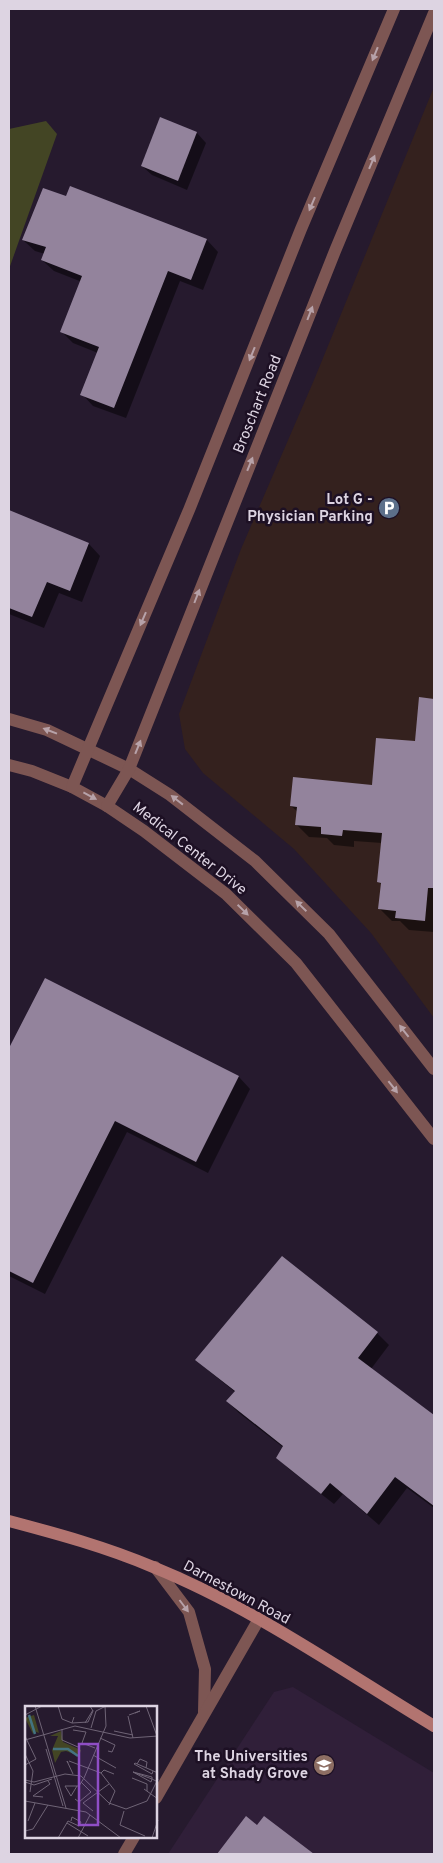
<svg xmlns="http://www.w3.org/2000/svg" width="443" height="1863" font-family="Overpass,sans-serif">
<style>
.built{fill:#301f39}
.medical{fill:#34211e}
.green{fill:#434524}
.shadow{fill:#0007}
.building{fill:#93839c}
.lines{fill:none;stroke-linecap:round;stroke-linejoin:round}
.tertiary{stroke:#7d5653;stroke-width:12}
.secondary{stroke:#b27470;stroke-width:12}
.oneway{fill:#b7a2a9}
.labels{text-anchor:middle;stroke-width:5;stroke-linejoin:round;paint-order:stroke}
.street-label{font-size:15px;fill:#ddd4e2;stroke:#1d1024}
.poi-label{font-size:15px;font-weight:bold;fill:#ddd4e2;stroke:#1d1024;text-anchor:end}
.inset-river{fill:none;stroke:#437381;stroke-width:2.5}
.inset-road{fill:none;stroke:#6f6476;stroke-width:1}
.view{fill:#8f4ec6;fill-opacity:0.15;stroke:#8f4ec6;stroke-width:2.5}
.inset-edge{fill:none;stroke:#ddd4e2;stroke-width:2.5}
</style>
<rect width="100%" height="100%" fill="#261a2e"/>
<path class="built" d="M 293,1687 L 434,1773 L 434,1854 L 168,1854 L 274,1692 Z"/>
<path class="medical" d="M 434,87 L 434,1018 L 371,933 L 294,849 L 203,773 L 185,749 L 179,714 L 241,549 L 314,380 Z"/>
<path class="green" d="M 46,121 L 57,134 L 9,269 L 9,129 Z"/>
<g class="shadow">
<path d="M 197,133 L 206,143 L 187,190 L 152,175 L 142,166 Z"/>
<path d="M 71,187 L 207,240 L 218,252 L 203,290 L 180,281 L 126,418 L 93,406 L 82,394 L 98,353 L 73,343 L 62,332 L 82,282 L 54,271 L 42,260 L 45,254 L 35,251 L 23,240 L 67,198 Z"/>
<path d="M 9,511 L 89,544 L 100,556 L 82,602 L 59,593 L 44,628 L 9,614 Z"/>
<path d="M 420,699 L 434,700 L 434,932 L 409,930 L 400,921 L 392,921 L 380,909 L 382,885 L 379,882 L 382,843 L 354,841 L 354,847 L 334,845 L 327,838 L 309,837 L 297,825 L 298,812 L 291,806 L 373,786 L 417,743 Z"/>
<path d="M 45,980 L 239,1077 L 250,1089 L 208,1173 L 127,1132 L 45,1294 L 9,1276 L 9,1051 Z"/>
<path d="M 282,1258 L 377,1333 L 389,1345 L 371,1369 L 434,1416 L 434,1508 L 407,1488 L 379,1525 L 343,1494 L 334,1504 L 289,1469 L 277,1457 L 284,1448 L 239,1413 L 227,1401 L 235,1392 L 209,1371 L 197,1360 Z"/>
<path d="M 246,1818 L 257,1826 L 264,1818 L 312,1854 L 218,1854 Z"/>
</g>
<g class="building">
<path d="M 160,117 L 197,132 L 178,181 L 141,166 Z"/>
<path d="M 70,186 L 207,239 L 191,280 L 168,271 L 114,408 L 80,395 L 99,347 L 60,332 L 82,276 L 41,260 L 46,247 L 22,240 L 43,188 L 66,196 Z"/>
<path d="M 9,510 L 89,543 L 70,591 L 47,582 L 32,617 L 9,608 Z"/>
<path d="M 419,697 L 434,699 L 434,888 L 428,888 L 425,921 L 395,918 L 396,911 L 378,909 L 381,883 L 377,882 L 382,833 L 343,830 L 342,836 L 321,834 L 321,827 L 295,825 L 297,807 L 290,806 L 293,777 L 372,785 L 376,738 L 415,741 Z"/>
<path d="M 45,978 L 239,1076 L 196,1162 L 115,1121 L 33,1283 L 9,1271 L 9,1048 Z"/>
<path d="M 282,1256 L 378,1332 L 358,1358 L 434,1415 L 434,1506 L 395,1477 L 367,1514 L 330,1483 L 321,1494 L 276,1458 L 283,1446 L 226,1401 L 235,1391 L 195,1360 Z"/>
<path d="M 246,1816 L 257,1825 L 264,1816 L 314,1854 L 217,1854 Z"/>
</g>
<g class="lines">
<g class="tertiary">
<path d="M 9,719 L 47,730 L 129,769 L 170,795 L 255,861 L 329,934 L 434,1069"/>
<path d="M 9,765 L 32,771 L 72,787 L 107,806 L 144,831 L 226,894 L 296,963 L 434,1139"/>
<path d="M 72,787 L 189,510 L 301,229 L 394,9"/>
<path d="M 107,806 L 129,769 L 335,251 L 434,13"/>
<path d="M 155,1567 L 189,1612 L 205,1669 L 204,1712"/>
<path d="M 156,1798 L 259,1619"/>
<path d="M 124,1854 L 134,1837"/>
</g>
<path class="secondary" d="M 9,1521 C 58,1534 106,1547 153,1567 C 252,1607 343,1671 434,1726"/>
</g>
<defs><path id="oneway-solid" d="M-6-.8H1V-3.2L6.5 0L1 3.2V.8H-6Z" transform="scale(1.25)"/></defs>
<g class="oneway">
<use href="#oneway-solid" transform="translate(375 54) rotate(112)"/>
<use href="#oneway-solid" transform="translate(372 162) rotate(-67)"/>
<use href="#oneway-solid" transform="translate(312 204) rotate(113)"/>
<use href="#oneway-solid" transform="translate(310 313) rotate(-69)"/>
<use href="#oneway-solid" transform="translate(252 354) rotate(112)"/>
<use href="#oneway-solid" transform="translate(250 464) rotate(-68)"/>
<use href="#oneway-solid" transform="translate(197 596) rotate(-69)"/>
<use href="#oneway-solid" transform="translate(143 619) rotate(113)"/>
<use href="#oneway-solid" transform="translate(50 731) rotate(-159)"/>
<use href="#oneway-solid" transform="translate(138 747) rotate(-68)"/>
<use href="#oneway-solid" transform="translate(90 796) rotate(28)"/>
<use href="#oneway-solid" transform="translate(177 800) rotate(-142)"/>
<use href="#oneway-solid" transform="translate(301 906) rotate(-136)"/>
<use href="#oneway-solid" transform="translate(243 910) rotate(44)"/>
<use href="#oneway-solid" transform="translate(404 1031) rotate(-128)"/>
<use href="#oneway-solid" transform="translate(393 1087) rotate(52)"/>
<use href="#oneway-solid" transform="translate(184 1606) rotate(53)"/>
</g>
<defs>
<g id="parking-disc" transform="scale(1.125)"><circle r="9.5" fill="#5c6f8a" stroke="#1d1024"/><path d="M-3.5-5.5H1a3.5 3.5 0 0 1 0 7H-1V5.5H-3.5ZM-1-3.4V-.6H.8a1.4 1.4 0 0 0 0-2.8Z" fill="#fff"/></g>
<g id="university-disc" transform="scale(1.125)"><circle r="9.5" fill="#8d6e63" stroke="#1d1024"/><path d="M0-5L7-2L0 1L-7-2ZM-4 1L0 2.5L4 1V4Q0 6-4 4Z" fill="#fff"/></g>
</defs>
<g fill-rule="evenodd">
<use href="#parking-disc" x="389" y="508"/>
<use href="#university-disc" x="324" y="1765"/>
</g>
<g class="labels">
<g class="street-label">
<text transform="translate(257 404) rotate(-68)" y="5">Broschart Road</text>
<text transform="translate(190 848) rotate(38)" y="5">Medical Center Drive</text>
<text transform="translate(237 1592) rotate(28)" y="5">Darnestown Road</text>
</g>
<g class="poi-label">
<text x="373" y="504">Lot G -<tspan x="373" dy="17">Physician Parking</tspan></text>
<text x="308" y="1761">The Universities<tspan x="308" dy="17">at Shady Grove</tspan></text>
</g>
</g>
<g transform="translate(25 1706)">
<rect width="132" height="132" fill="#261a2e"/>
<path d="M 9,9 L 14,27 L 9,25 L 8,28 L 0,12 ZM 36,25 L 38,36 L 56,44 L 54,50 L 41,45 L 36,46 L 30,57 L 27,44 L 33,30 L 25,30 Z" fill="#434524"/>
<path class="inset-river" d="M 4,9 L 10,28M 28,43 L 43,43 L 53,50"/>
<path class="inset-road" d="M 10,0 L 41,102M 33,0 L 37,13 L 47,17M 121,0 L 132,30M 0,9 L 17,0M 104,9 L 115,5 L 110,7M 103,10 L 108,32M 49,11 L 47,17 L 63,16 L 68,5 L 65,0M 60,17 L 68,4M 66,22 L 71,5 L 81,0M 37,23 L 37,34 L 53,41 L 57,37M 48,24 L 61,26 L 57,37 L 70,42M 89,25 L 108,29M 0,30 L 11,53 L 0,59M 75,32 L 90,39 L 87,46 L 83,45M 0,34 L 50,20 L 105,32 L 133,30M 21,43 L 38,100M 0,48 L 8,65 L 5,86M 68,49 L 91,62M 44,55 L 76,67 L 90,85 L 84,99M 43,57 L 42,55 L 48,68M 112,58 L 115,53 L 122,56 L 121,62M 128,65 L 127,68 L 109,58 L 110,57 L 133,67M 108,66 L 127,71 L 127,73 L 126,76 L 108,66 L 127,73 L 131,75 L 132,75M 76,67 L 79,64 L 89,68M 107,72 L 122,78 L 122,85M 0,74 L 9,76 L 40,68 L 56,70 L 84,97 L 101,103 L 122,95 L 133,73M 0,76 L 9,79 L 27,73M 52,80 L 46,90 L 40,80 L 54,80 L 59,72 L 81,20 L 80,0M 119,83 L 133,93M 18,91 L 8,90 L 25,78 L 23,75M 50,93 L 54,96 L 66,86 L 56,76M 0,95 L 61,106 L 96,132M 68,105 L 58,97 L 84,78M 99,105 L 95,119 L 120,130M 3,115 L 10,97M 42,117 L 63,130M 0,125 L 8,123 L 23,99M 33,132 L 43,115 L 54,120 L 56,116 L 47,111 L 46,115M 53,132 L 65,109M 127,132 L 133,114"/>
<path class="view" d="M 54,38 L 73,38 L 73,119 L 54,119 Z"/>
<rect width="132" height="132" class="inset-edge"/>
</g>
<rect width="443" height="1863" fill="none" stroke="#ddd4e2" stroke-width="20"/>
</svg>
